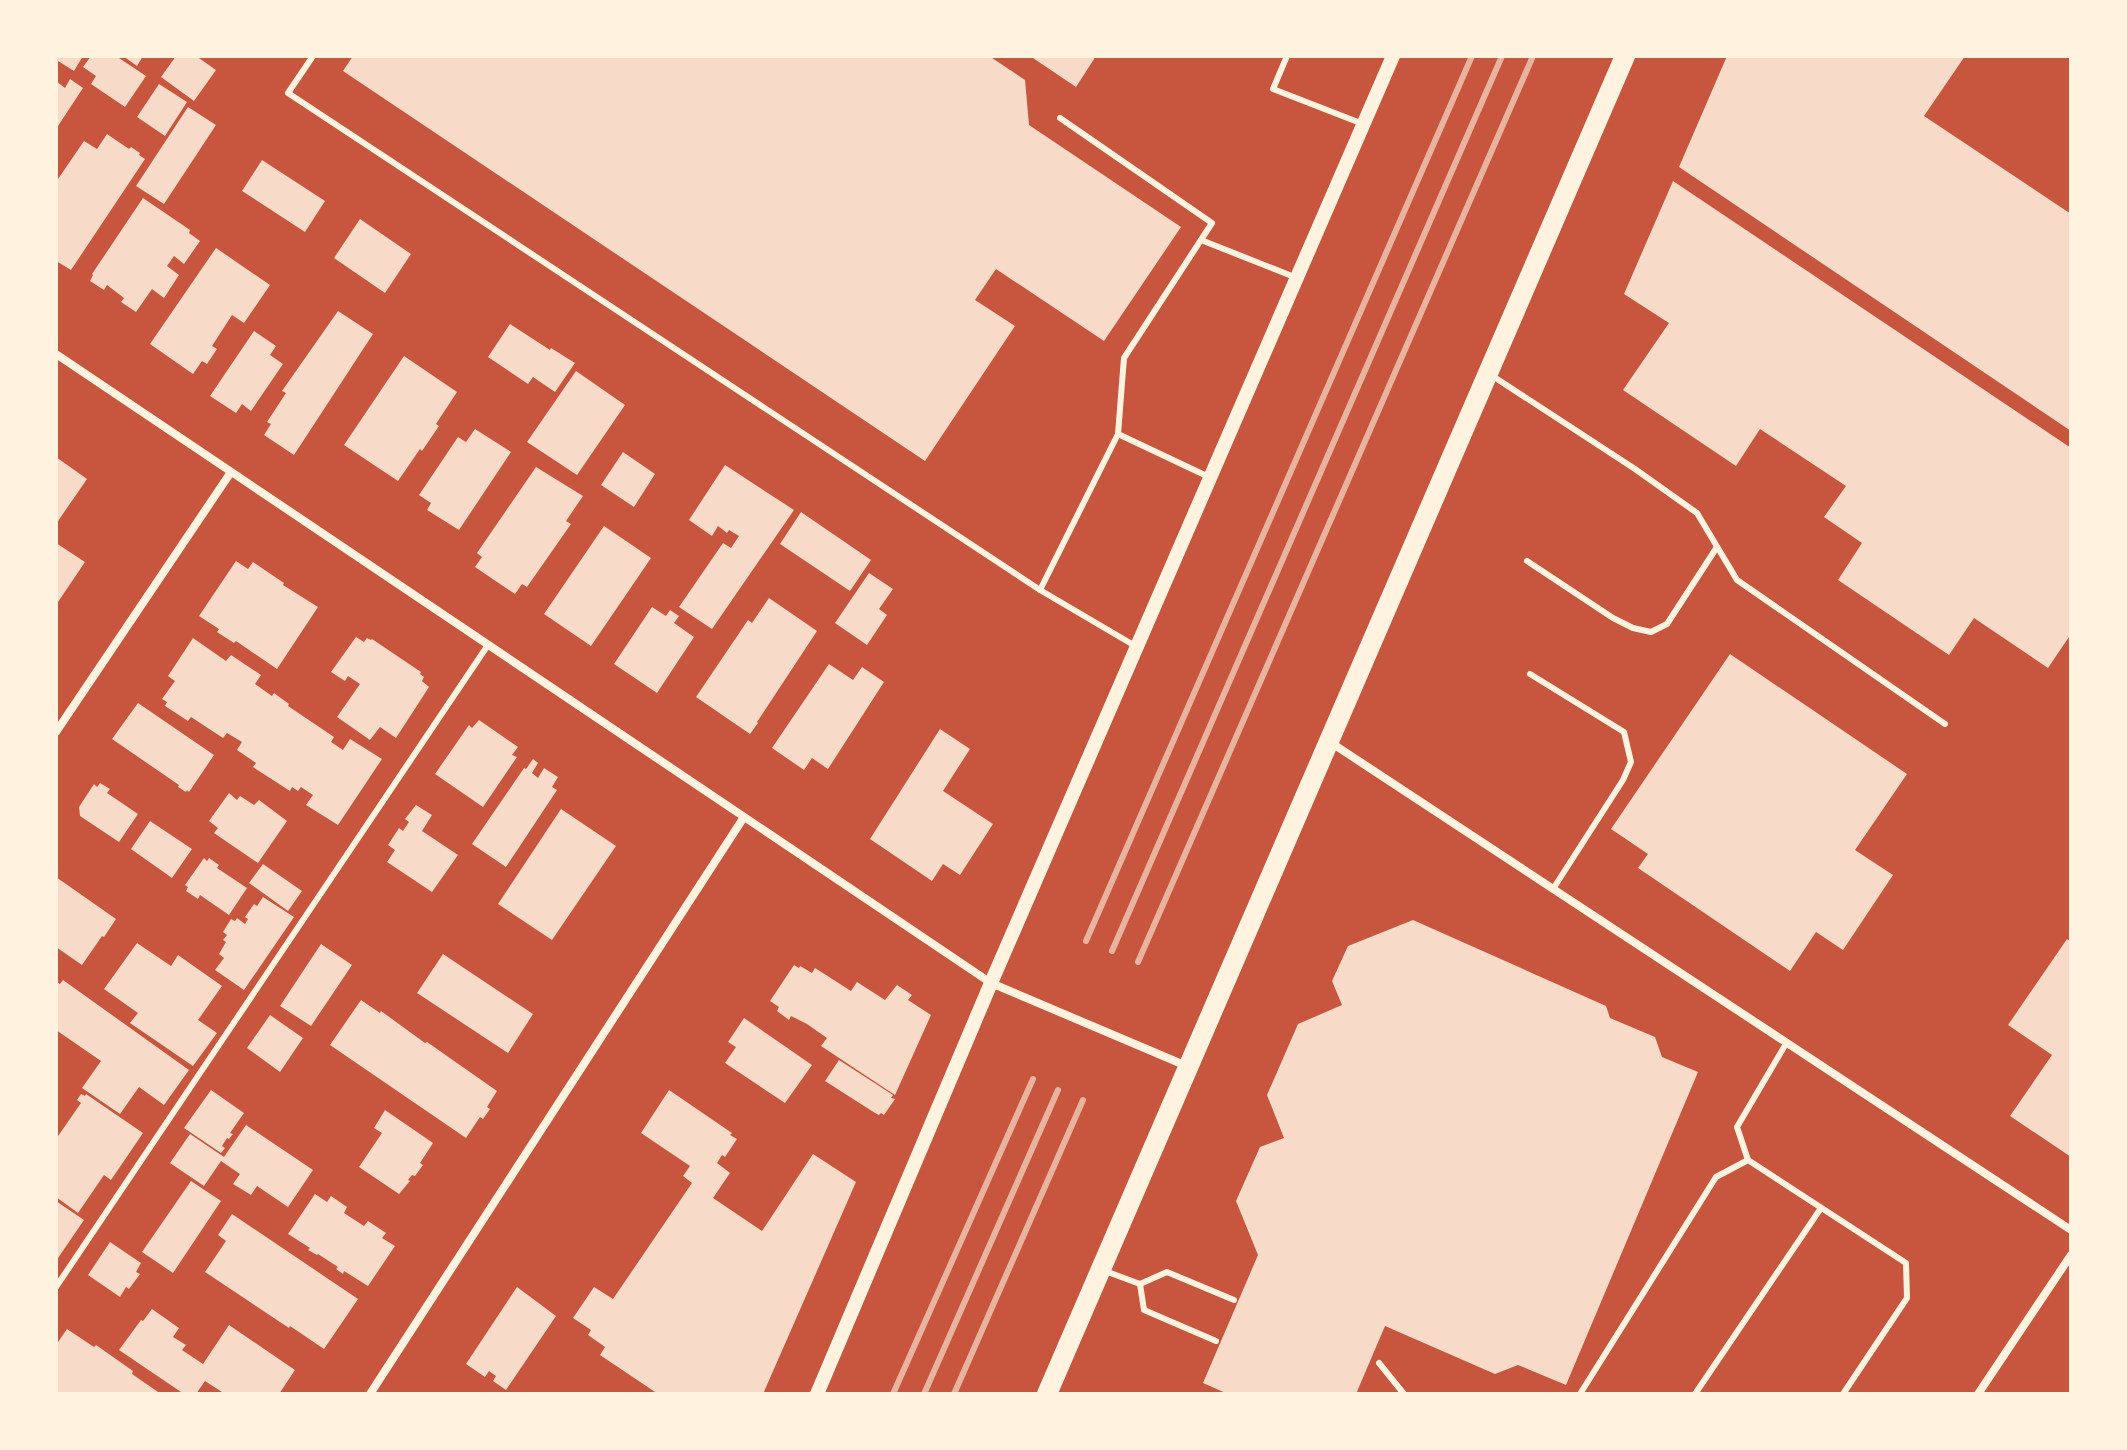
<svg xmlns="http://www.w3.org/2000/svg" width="2127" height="1450" font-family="'PT Serif',serif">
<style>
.building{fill:#f7dbc8}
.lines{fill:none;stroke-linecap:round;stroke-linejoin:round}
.service{stroke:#fff3e0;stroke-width:6}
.minor{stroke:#fff3e0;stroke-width:8}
.tertiary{stroke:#fff3e0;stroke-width:14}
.primary{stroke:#fff3e0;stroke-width:20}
.rail{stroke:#e9b49f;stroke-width:6}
</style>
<rect width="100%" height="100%" fill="#c8553d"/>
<g class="building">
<path d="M 56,56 L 83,56 L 74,71 L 58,61 L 56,64 Z"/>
<path d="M 91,56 L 116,56 L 146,76 L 125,107 L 91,84 L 96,76 L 83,67 Z"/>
<path d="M 123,56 L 143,56 L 137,66 Z"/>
<path d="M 176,56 L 196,56 L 216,70 L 194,101 L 161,77 Z"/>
<path d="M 353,56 L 989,56 L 1025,80 L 1029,125 L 1181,227 L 1104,341 L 996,269 L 975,300 L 1015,326 L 925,461 L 343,71 Z"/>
<path d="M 1030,56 L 1096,56 L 1076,87 Z"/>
<path d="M 1727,56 L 1965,56 L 1924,116 L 2071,214 L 2071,431 L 1679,167 Z"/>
<path d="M 70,79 L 83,88 L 56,129 L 56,81 L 65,88 Z"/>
<path d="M 159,84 L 187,102 L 165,136 L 137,117 Z"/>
<path d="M 188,107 L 216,125 L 164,204 L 136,186 Z"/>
<path d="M 107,134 L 129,149 L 131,147 L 140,153 L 139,155 L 145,159 L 71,270 L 56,261 L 56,182 L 84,141 L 97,149 Z"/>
<path d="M 262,160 L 325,201 L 305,232 L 242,191 Z"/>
<path d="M 1673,181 L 2071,448 L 2071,634 L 2048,668 L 1974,618 L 1949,655 L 1838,580 L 1862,543 L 1824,517 L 1846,486 L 1760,429 L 1736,466 L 1623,390 L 1669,323 L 1624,294 Z"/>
<path d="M 143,198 L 190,230 L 189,233 L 200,241 L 184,264 L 174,256 L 167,266 L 179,275 L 164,298 L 152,289 L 136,312 L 121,302 L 124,298 L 107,285 L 104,290 L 90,281 L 93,275 L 92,274 Z"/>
<path d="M 360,219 L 411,254 L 385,293 L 334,258 Z"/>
<path d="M 216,248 L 270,285 L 244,323 L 232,315 L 212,346 L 217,349 L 207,364 L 202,361 L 193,374 L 150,344 Z"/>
<path d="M 338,311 L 373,334 L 294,455 L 264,435 L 271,424 L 267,422 L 286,393 L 282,391 Z"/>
<path d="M 510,324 L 550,350 L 551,348 L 575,363 L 555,392 L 533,377 L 528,384 L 488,357 Z"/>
<path d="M 254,331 L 276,346 L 270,355 L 283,364 L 251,411 L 242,404 L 236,413 L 210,396 Z"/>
<path d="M 404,356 L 457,392 L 436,424 L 439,426 L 422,451 L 420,449 L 398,481 L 344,445 Z"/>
<path d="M 576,371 L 625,405 L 577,475 L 527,442 Z"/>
<path d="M 475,429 L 511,452 L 459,530 L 427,510 L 431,503 L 419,495 L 458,437 L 466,442 Z"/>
<path d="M 623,452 L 655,474 L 634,507 L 601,485 Z"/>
<path d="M 56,457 L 87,479 L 56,524 Z"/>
<path d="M 725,465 L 794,510 L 712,629 L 679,607 L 723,543 L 731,548 L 739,536 L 729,530 L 727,533 L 718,526 L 712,536 L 689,520 Z"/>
<path d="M 536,467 L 583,496 L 566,521 L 571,524 L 527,587 L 522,584 L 515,594 L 475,567 L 482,557 L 477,553 Z"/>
<path d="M 801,512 L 871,560 L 850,591 L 780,544 Z"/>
<path d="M 604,526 L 651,558 L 591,646 L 544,614 Z"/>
<path d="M 56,543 L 85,562 L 56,605 Z"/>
<path d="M 236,561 L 248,569 L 253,562 L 284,583 L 283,585 L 318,607 L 277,669 L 236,641 L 234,643 L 217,632 L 219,629 L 199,616 Z"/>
<path d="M 869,573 L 893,589 L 879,609 L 887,615 L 867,645 L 835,623 Z"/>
<path d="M 769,598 L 817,631 L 757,722 L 758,723 L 750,734 L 696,697 L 748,620 L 752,623 Z"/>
<path d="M 652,607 L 666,616 L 670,610 L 679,616 L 674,623 L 694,637 L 657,693 L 614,664 Z"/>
<path d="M 356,637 L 364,642 L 367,638 L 371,640 L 372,639 L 421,672 L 420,674 L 424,677 L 422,681 L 429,687 L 396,738 L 380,727 L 370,740 L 337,717 L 360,684 L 348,676 L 345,681 L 331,672 Z"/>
<path d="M 193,638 L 226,661 L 231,655 L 261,675 L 255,684 L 272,696 L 274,693 L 289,704 L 288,706 L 334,737 L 331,742 L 343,750 L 350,739 L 382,759 L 338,825 L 306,805 L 313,795 L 301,787 L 298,791 L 292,787 L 290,791 L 253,767 L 256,763 L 237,750 L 242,742 L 227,733 L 223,738 L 191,717 L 188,721 L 165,706 L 167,702 L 162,699 L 175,681 L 168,676 Z"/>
<path d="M 1730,654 L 1907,774 L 1855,850 L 1893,875 L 1843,950 L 1816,932 L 1790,971 L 1638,868 L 1648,854 L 1611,829 Z"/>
<path d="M 829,664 L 853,680 L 862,667 L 884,682 L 828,769 L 812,758 L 804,770 L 772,748 Z"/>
<path d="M 138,703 L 214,755 L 189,792 L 187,790 L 186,792 L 178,787 L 179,785 L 112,739 Z"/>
<path d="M 479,720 L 518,747 L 512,755 L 517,757 L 483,807 L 435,774 L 469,725 L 472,728 Z"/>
<path d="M 940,729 L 970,749 L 943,791 L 993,824 L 960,875 L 943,864 L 932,881 L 870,839 Z"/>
<path d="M 533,759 L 538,763 L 532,773 L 538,778 L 544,768 L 558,777 L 552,787 L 557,790 L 506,867 L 472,844 L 524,768 L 526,769 Z"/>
<path d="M 100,783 L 110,789 L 107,793 L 138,814 L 119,842 L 80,816 L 79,807 L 94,784 L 97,787 Z"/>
<path d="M 229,793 L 237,800 L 240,796 L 254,805 L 259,800 L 287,821 L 258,863 L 214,833 L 218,828 L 209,821 Z"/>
<path d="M 416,805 L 432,815 L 422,831 L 458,855 L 432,892 L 387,862 L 395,850 L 388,845 L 399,828 L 403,831 L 409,822 L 405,819 Z"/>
<path d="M 561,809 L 616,846 L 552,940 L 498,904 Z"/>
<path d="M 150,821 L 192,849 L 172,878 L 131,849 Z"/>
<path d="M 204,858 L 207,861 L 209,858 L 219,865 L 217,868 L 247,888 L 229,915 L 200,895 L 198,899 L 186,891 L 188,887 L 185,885 Z"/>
<path d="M 263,864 L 302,891 L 288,911 L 249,883 Z"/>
<path d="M 56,877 L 116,919 L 104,937 L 102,936 L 82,965 L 56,947 Z"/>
<path d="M 263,897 L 294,917 L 244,990 L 215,970 L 224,958 L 219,954 L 226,942 L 223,940 L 227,935 L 223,932 L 231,919 L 235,921 L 237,918 L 245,924 L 248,919 L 245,917 L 254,904 L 257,906 Z"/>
<path d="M 1413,920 L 1606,1006 L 1610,1018 L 1655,1037 L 1662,1057 L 1698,1072 L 1566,1385 L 1518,1365 L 1495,1374 L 1385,1326 L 1356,1394 L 1228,1394 L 1203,1383 L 1258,1255 L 1236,1201 L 1260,1147 L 1284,1138 L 1267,1095 L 1298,1024 L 1342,1005 L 1332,981 L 1348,946 Z"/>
<path d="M 2067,939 L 2071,942 L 2071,1157 L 2010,1116 L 2052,1055 L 2008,1025 Z"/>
<path d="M 137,943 L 171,966 L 178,955 L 222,986 L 198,1020 L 217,1033 L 193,1066 L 130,1023 L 138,1013 L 104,989 Z"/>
<path d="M 321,944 L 352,965 L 311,1026 L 280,1006 Z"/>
<path d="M 443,954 L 533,1014 L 508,1053 L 417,993 Z"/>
<path d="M 794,965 L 799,968 L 800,966 L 812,973 L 815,968 L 851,991 L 857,982 L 885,1000 L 897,985 L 912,995 L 908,1000 L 931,1015 L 895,1095 L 821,1046 L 827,1038 L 807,1024 L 791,1016 L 789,1020 L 777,1011 L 779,1007 L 770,1001 Z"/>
<path d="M 63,980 L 189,1070 L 164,1105 L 139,1087 L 120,1114 L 82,1088 L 101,1061 L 56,1030 L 56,981 L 60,984 Z"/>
<path d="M 361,1000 L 380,1013 L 381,1011 L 425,1043 L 427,1042 L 497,1091 L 487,1107 L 490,1109 L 483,1119 L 480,1117 L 466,1138 L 330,1045 Z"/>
<path d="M 270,1015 L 303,1038 L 280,1072 L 247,1048 Z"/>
<path d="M 744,1018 L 812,1065 L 785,1103 L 725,1063 L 736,1047 L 728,1042 Z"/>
<path d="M 839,1060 L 893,1095 L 891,1098 L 895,1099 L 884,1115 L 881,1113 L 879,1115 L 875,1113 L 825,1081 Z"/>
<path d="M 211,1090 L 244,1113 L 230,1133 L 233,1134 L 229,1139 L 227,1138 L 222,1146 L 225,1148 L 221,1153 L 184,1128 Z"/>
<path d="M 669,1090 L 732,1133 L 730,1135 L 737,1139 L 725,1157 L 722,1155 L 717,1163 L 730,1173 L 713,1198 L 762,1231 L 813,1154 L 856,1182 L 763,1394 L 658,1394 L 600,1355 L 605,1347 L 588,1335 L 591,1330 L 573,1318 L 594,1287 L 613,1299 L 692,1183 L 683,1176 L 690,1166 L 641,1133 Z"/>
<path d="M 81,1094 L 85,1096 L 86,1094 L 143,1133 L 111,1180 L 104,1175 L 78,1213 L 56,1197 L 56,1139 L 81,1103 L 77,1100 Z"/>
<path d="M 385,1110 L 433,1143 L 420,1163 L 423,1165 L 415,1176 L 412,1175 L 408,1180 L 410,1181 L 399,1194 L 359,1167 L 382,1133 L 374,1128 Z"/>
<path d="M 246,1125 L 313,1170 L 288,1207 L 257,1186 L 251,1195 L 233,1184 L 240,1174 L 221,1161 L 204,1186 L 170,1163 L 190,1134 L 224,1157 Z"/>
<path d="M 191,1181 L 221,1201 L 173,1273 L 142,1252 Z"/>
<path d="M 315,1194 L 327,1202 L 331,1196 L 347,1207 L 344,1213 L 364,1226 L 368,1221 L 386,1233 L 382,1238 L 395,1246 L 368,1286 L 344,1271 L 343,1274 L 336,1269 L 338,1267 L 318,1254 L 317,1255 L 308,1250 L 310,1248 L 288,1234 Z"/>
<path d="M 56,1201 L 84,1220 L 56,1261 Z"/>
<path d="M 232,1214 L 358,1299 L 324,1349 L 290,1326 L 289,1328 L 205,1272 L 226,1241 L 218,1235 Z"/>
<path d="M 110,1242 L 141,1263 L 136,1272 L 140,1274 L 129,1289 L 126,1287 L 120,1297 L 88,1275 Z"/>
<path d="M 517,1287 L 556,1316 L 506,1390 L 493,1381 L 496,1376 L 489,1371 L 485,1377 L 466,1364 Z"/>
<path d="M 152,1309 L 179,1328 L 173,1337 L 186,1345 L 182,1350 L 203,1364 L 229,1325 L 295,1370 L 279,1394 L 225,1394 L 205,1381 L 196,1394 L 184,1394 L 119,1350 L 141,1320 L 143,1321 Z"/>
<path d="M 67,1329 L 94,1347 L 96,1345 L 133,1371 L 132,1374 L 161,1394 L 56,1394 L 56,1345 Z"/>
</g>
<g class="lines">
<g class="service">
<path d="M 313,56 L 288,93 L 1040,590 L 1137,647"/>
<path d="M 1287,56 L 1273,89 L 1363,124"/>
<path d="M 1060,118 L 1212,223 L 1124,358 L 1118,434"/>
<path d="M 1201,240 L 1297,278"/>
<path d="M 1491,375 L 1635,469 L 1697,513 L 1737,580 L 1945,724"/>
<path d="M 1527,561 L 1613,618 L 1633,628 L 1651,632 L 1667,624 L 1717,547"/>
<path d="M 1040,590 L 1118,434 L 1209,477"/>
<path d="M 1530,674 L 1624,732 L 1631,762 L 1623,780 L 1553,889"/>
<path d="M 1748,1160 L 1737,1127 L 1787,1042"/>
<path d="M 1105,1271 L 1140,1284 L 1144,1310 L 1216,1341"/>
<path d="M 1140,1284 L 1167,1272 L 1234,1300"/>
<path d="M 56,1287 L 488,645"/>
<path d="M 1379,1363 L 1404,1394"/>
<path d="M 1580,1394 L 1716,1177 L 1748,1160 L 1906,1263 L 1907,1298 L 1843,1394"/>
<path d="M 1695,1394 L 1821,1208"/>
</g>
<g class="minor">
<path d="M 56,354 L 991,983 L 1189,1067"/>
<path d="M 56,732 L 231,472"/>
<path d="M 1330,742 L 2071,1230"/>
<path d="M 370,1394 L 744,817"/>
<path d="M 1978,1394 L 2071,1255"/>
</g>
<path class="tertiary" d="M 817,1394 L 991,983 L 1393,56"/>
<path class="primary" d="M 1047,1394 L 1625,56"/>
<g class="rail">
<path d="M 1086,941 L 1472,56"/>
<path d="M 1112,951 L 1502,56"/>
<path d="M 1138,962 L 1533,56"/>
<path d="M 893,1394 L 1033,1079"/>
<path d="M 924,1394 L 1058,1090"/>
<path d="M 954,1394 L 1083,1100"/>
</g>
</g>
<rect width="2127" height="1450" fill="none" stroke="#fff3e0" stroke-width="116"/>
</svg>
